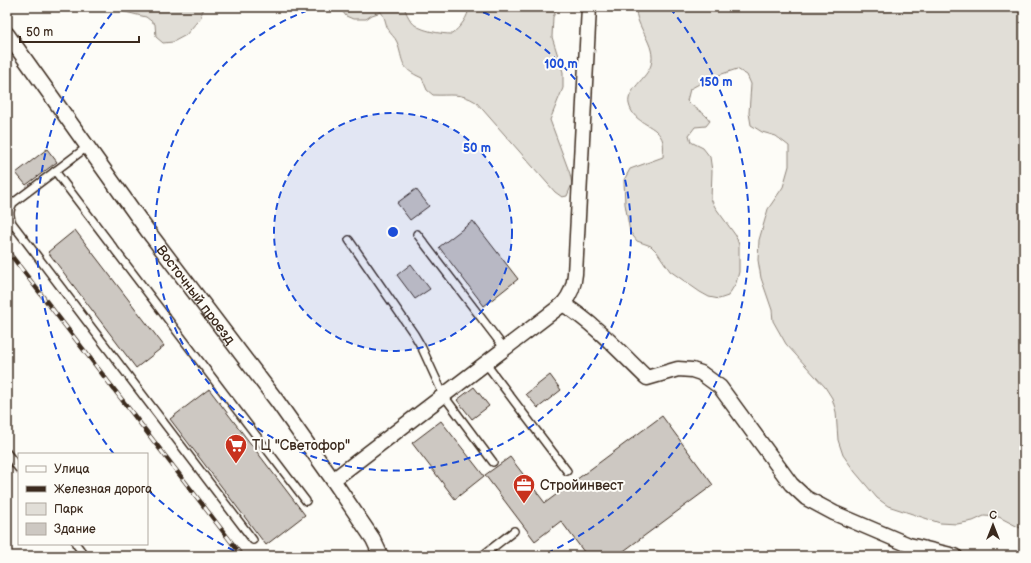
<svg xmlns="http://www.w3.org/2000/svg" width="1031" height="563" font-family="'Balsamiq Sans',sans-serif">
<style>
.green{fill:#e1ded7;stroke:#8e847a}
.building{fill:#cdc8c2;stroke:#3b2a1e}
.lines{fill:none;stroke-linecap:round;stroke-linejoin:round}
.lane-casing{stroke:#3b2a1e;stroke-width:10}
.street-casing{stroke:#3b2a1e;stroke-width:17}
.lane{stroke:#fdfcf7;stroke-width:7}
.street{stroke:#fdfcf7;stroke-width:14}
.rail-casing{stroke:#3b2a1e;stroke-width:4.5}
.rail{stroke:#fdfcf7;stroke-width:3;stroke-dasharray:9;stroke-linecap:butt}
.ring{fill:none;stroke:#1d4ed8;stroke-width:2;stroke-dasharray:7 5}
.labels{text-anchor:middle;stroke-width:4;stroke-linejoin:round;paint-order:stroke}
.street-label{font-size:14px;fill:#3b2a1e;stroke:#fdfcf7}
.poi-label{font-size:14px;fill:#3b2a1e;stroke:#fdfcf7;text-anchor:start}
.centre{fill:#1d4ed8;stroke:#fdfcf7;stroke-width:2}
.ring-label{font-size:12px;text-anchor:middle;font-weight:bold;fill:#1d4ed8;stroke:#fdfcf7;stroke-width:4;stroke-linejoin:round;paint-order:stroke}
</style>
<rect width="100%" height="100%" fill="#fdfcf7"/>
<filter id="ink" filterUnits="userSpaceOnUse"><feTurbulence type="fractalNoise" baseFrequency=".025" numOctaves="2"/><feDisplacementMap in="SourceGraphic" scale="8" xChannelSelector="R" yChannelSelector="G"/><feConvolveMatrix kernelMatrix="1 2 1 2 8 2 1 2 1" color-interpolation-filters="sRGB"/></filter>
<g filter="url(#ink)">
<g class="green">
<path d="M 117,7 L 203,7 L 201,17 L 186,35 L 173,42 L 163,43 L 156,37 L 155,24 L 146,17 L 121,11 Z"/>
<path d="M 339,7 L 404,7 C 406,12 408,17 411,21 C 417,31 442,34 452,34 C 460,27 468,18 469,7 L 558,7 L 553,17 L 552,37 L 563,72 L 563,88 L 550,120 L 570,174 L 572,184 L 567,196 L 562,197 L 555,192 L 476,102 C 460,92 450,96 433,95 L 427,90 L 422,78 C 399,68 404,62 397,42 C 395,37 390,34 388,29 C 385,23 386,19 381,12 L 372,15 L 366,19 L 353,19 L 346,16 Z"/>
<path d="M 636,7 L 1024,7 L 1024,530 L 999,517 L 984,516 L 973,521 L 957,524 L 940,523 L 888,506 L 877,498 L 855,472 L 843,455 L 838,440 L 836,412 L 832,398 L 825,387 L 786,344 L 773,321 L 772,310 L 761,278 L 758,260 L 759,240 L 768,209 L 783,187 L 789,166 L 789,146 L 776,136 L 762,132 L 751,125 L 749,113 L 751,84 L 747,75 L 737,69 L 710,78 L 690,89 L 687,101 C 694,109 704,111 710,121 L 706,126 L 695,127 L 689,135 L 691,142 L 703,148 L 710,157 L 712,171 L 711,199 L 715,207 L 736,236 L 739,245 L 739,272 L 736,283 L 728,296 L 719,299 L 709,297 L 700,292 L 670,271 L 657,252 L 651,246 L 637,241 L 630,232 L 625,204 L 624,180 L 630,169 L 663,157 C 663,153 664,147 663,142 C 658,123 634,126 629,104 C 626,91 647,78 651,65 C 657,44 635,28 636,7 Z"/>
</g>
<g class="building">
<path d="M 47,149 L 57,162 L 26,185 L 16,173 Z"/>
<path d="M 416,189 L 429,206 L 410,220 L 397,203 Z"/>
<path d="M 473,221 L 518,279 L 484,306 L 439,247 Z"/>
<path d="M 75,230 L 164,346 L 136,368 L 48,252 Z"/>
<path d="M 411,264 L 430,289 L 415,299 L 397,275 Z"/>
<path d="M 550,375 L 561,390 L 538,408 L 526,394 Z"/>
<path d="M 474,387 L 489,406 L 472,419 L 457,400 Z"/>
<path d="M 209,389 L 305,515 L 266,545 L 170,419 Z"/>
<path d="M 662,416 L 713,485 L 617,556 L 587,556 L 561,521 L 535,541 L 485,475 L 510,457 L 545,503 Z"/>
<path d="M 441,421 L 484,476 L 455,499 L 412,443 Z"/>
</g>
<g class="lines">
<g class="lane-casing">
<g id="lane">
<path d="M 87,147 L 13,203 C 9,210 9,215 12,223 L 253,540"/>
<path d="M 55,171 L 306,501"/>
<path d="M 417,234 L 505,349"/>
<path d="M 349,240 L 414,334 L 421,346 L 444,396 L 493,462"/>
<path d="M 486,364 L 567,471"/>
<path d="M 7,453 L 19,469"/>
<path d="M 76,544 L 85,556"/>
<path d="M 482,556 L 514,531"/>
</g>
</g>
<g class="street-casing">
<g id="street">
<path id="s1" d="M 7,34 L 147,230 L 277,401 L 333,480 L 373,539 L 381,556"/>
<path d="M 563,304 C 595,324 620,352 647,378 L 678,369 L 692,370 L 701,373 L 720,387 L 791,484 L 806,498 L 834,513 L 909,545 L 955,556"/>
<path d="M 333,480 L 563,304 C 571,294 574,286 575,274 L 589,7"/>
</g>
</g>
<use href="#lane" class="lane"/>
<use href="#street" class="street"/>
<g class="rail-casing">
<path id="rail" d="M 7,250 L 242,556"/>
</g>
<use href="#rail" class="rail"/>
</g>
</g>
<circle cx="393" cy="232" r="119" fill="#1d4ed8" fill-opacity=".12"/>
<g class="ring">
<circle cx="393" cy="232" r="119"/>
<path d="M472 8A238 238 0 1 1 314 8"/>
<path d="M245 556A356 356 0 0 1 148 490M114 454A356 356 0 0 1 116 8M670 8A356 356 0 0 1 541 556"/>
</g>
<defs>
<g id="supermarket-pin" transform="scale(1.15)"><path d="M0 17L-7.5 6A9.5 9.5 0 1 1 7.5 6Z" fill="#c8321e" stroke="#fdfcf7"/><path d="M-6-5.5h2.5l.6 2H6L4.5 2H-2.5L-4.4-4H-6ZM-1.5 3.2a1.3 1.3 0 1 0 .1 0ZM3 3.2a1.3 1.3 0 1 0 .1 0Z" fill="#fff"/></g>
<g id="office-pin" transform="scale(1.15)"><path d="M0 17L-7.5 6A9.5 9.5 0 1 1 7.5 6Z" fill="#c8321e" stroke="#fdfcf7"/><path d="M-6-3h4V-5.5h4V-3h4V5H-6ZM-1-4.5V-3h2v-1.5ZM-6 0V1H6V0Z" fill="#fff"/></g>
</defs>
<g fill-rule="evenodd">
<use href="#supermarket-pin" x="236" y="445"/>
<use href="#office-pin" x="524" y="485"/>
</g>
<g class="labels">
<g class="street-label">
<text dy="5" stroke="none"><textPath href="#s1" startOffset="322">Восточный проезд</textPath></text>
</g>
<g class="poi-label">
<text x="252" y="450">ТЦ "Светофор"</text>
<text x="540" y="490">Стройинвест</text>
</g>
</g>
<circle cx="393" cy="232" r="6" class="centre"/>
<g class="ring-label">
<text x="561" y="68">100 m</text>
<text x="716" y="86">150 m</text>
<text x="477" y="152">50 m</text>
</g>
<rect width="1031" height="563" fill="none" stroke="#fdfcf7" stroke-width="24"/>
<rect x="12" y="12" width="1007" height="539" fill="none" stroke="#3b2a1e" stroke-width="1.5" filter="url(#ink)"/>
<rect x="18" y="453" width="130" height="92" fill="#fdfcf7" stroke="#afa8a0"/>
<rect x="26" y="466" width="20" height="6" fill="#fdfcf7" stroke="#afa8a0"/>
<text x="54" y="473" font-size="12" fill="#3b2a1e">Улица</text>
<rect x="26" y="486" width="20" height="6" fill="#3b2a1e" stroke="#afa8a0"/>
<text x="54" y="493" font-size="12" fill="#3b2a1e">Железная дорога</text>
<rect x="26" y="503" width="20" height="12" fill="#e1ded7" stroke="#afa8a0"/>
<text x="54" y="513" font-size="12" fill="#3b2a1e">Парк</text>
<rect x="26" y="523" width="20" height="12" fill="#cdc8c2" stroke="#afa8a0"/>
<text x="54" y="533" font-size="12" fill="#3b2a1e">Здание</text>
<g transform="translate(993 525)" stroke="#fdfcf7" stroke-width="3" paint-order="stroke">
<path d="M0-3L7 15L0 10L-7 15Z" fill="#3b2a1e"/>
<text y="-6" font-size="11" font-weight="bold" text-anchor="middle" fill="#3b2a1e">С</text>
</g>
<path d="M20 36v6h119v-6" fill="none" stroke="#3b2a1e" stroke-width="2"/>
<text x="26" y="36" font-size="12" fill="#3b2a1e" stroke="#fdfcf7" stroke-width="3" paint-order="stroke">50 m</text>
</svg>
